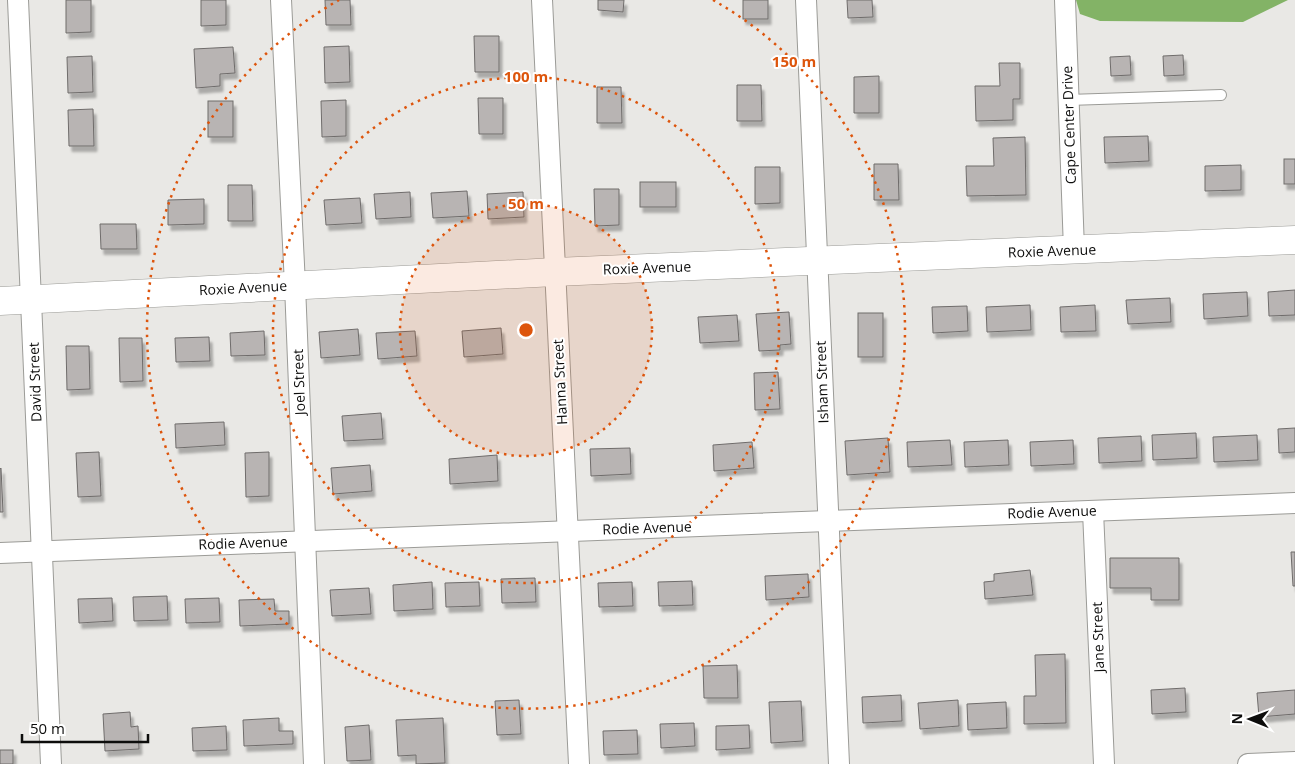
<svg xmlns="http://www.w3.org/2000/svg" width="1295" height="764" font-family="'Open Sans',sans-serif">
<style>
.forest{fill:#83b366}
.building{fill:#b8b4b3;stroke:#6f6c6b;filter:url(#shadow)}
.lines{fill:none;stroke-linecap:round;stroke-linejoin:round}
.lane-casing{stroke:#9b9b97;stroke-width:12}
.street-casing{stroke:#9b9b97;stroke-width:22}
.secondary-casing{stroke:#9b9b97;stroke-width:29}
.lane{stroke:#fff;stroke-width:10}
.street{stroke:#fff;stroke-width:20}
.secondary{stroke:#fff;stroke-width:28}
.ring{fill:none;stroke:#dd550c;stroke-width:2.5;stroke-dasharray:2.5 5}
.labels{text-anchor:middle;stroke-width:4;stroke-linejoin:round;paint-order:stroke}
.street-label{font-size:14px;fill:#0d0d0c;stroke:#fff}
.centre{fill:#dd550c;stroke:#fff;stroke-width:2.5}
.ring-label{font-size:15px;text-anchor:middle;font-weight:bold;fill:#dd550c;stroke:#fff;stroke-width:4;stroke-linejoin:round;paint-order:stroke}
</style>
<defs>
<filter id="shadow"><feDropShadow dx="3" dy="5.5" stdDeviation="1" flood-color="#0004"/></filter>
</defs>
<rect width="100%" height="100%" fill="#e9e8e5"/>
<path class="forest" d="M 1076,0 L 1288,0 L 1243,22 L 1100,21 L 1080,14 Z"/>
<g class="building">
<path d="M 66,0 L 91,0 L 91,32 L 66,33 Z"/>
<path d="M 201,0 L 226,0 L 226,25 L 201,26 Z"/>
<path d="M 325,0 L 350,0 L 351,25 L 326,25 Z"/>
<path d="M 598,0 L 624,0 L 623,12 L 598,10 Z"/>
<rect x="743" y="0" width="25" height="19"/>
<path d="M 847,0 L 872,0 L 873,17 L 848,18 Z"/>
<path d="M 474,36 L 499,36 L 499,72 L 475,72 Z"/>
<path d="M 349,46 L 350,82 L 325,83 L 324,47 Z"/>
<path d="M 233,47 L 235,73 L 220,74 L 220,86 L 196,88 L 194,49 Z"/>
<path d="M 1183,55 L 1184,75 L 1164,76 L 1163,56 Z"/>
<path d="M 92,56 L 93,92 L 68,93 L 67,57 Z"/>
<path d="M 1130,56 L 1131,75 L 1111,76 L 1110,57 Z"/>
<path d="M 999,63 L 1020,63 L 1020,99 L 1013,99 L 1013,120 L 976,121 L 975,86 L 1000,86 Z"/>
<path d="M 879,76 L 879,113 L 854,113 L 854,77 Z"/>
<path d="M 737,85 L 761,85 L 762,121 L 737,121 Z"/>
<path d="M 597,87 L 621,87 L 622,123 L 597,123 Z"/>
<path d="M 478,98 L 503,98 L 503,134 L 479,134 Z"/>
<path d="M 346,100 L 346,136 L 322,137 L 321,101 Z"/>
<rect x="208" y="101" width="25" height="36"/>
<path d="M 93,109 L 94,146 L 69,146 L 68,110 Z"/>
<path d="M 1148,136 L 1149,161 L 1105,163 L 1104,137 Z"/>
<path d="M 1025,137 L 1026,195 L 967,196 L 966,166 L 994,166 L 993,138 Z"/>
<rect x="1284" y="159" width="11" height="25"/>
<path d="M 874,164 L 898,164 L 899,200 L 874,200 Z"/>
<path d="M 1241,165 L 1241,190 L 1205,191 L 1205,166 Z"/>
<path d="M 755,167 L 780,167 L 780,203 L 755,204 Z"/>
<rect x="640" y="182" width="36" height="25"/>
<path d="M 228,185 L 252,185 L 253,221 L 228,221 Z"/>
<path d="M 594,189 L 619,189 L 619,225 L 595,226 Z"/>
<path d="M 467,191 L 469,216 L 433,218 L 431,193 Z"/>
<path d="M 410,192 L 411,217 L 376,219 L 374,194 Z"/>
<path d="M 523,192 L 524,217 L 488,219 L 487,194 Z"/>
<path d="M 360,198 L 362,223 L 326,225 L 324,200 Z"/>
<path d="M 204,199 L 204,224 L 168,225 L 168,200 Z"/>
<path d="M 100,224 L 136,224 L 137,249 L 101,249 Z"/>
<path d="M 1295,290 L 1295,315 L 1269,316 L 1268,292 Z"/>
<path d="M 1247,292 L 1248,316 L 1204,319 L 1203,294 Z"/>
<path d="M 1170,298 L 1171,322 L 1128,324 L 1126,300 Z"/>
<path d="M 1030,305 L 1031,330 L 987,332 L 986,307 Z"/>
<path d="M 1095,305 L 1096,331 L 1061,332 L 1060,307 Z"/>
<path d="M 967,306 L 968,331 L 933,333 L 932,307 Z"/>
<path d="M 789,312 L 791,344 L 780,345 L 780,350 L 759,351 L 756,314 Z"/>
<rect x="858" y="313" width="25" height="44"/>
<path d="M 737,315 L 739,341 L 700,343 L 698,317 Z"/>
<path d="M 501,328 L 503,354 L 464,357 L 462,331 Z"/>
<path d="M 358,329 L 360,355 L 321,358 L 319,332 Z"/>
<path d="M 264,331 L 265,355 L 231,356 L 230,333 Z"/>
<path d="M 415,331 L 417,356 L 378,359 L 376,333 Z"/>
<path d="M 209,337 L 210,361 L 176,362 L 175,338 Z"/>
<path d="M 119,338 L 142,338 L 143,381 L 120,382 Z"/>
<path d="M 66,346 L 89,346 L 90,389 L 67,390 Z"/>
<path d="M 778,372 L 780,409 L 755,410 L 754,373 Z"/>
<path d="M 381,413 L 383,439 L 344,441 L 342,416 Z"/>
<path d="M 224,422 L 225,445 L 176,448 L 175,424 Z"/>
<path d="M 1295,428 L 1295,452 L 1279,453 L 1278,429 Z"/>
<path d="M 1196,433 L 1197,458 L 1153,460 L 1152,435 Z"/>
<path d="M 1257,435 L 1258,460 L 1214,462 L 1213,437 Z"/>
<path d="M 1141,436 L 1142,461 L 1099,463 L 1098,438 Z"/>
<path d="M 888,438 L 890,472 L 847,475 L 845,441 Z"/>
<path d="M 950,440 L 952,465 L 908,467 L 907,442 Z"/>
<path d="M 1008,440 L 1009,465 L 965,467 L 964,442 Z"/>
<path d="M 1073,440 L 1074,464 L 1031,466 L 1030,442 Z"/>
<path d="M 752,442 L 754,468 L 714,471 L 713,445 Z"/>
<path d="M 630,448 L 631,474 L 591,476 L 590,449 Z"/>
<path d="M 99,452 L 101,496 L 78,497 L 76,453 Z"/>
<path d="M 269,452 L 269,496 L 246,497 L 245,453 Z"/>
<path d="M 497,455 L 498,481 L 450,484 L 449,459 Z"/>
<path d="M 370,465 L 372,491 L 333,494 L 331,468 Z"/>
<path d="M 1,468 L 3,512 L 0,512 L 0,469 Z"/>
<path d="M 1291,552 L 1295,552 L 1295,586 L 1293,586 Z"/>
<path d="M 1110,558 L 1179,558 L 1179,600 L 1151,600 L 1151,588 L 1110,588 Z"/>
<path d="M 1030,570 L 1033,595 L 985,599 L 984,582 L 994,581 L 994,574 Z"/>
<path d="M 808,574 L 809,597 L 766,600 L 765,576 Z"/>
<path d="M 535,578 L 536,602 L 502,603 L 501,579 Z"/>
<path d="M 692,581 L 693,605 L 659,606 L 658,582 Z"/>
<path d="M 432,582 L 433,609 L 394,611 L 393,585 Z"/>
<path d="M 479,582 L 480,606 L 446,607 L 445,583 Z"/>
<path d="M 632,582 L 633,606 L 599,607 L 598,583 Z"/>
<path d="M 369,588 L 371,614 L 332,616 L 330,590 Z"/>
<path d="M 167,596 L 168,620 L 134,621 L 133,597 Z"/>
<path d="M 112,598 L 113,621 L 79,623 L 78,599 Z"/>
<path d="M 219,598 L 220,622 L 186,623 L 185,599 Z"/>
<path d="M 274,599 L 275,611 L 289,611 L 289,624 L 240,626 L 239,600 Z"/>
<path d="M 1065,654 L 1066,723 L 1024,724 L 1024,696 L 1036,696 L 1035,655 Z"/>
<path d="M 737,665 L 738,698 L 704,698 L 703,666 Z"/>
<path d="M 1185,688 L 1186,712 L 1152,714 L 1151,690 Z"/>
<path d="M 1295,690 L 1295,714 L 1259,717 L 1257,693 Z"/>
<path d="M 901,695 L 902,721 L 863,723 L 862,697 Z"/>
<path d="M 519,700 L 521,734 L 497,735 L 495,701 Z"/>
<path d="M 958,700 L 959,726 L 920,729 L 918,703 Z"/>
<path d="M 801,701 L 803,741 L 771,743 L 769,702 Z"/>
<path d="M 1006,702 L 1007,728 L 968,730 L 967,704 Z"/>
<path d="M 130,712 L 131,727 L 138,726 L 139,749 L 105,751 L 103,714 Z"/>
<path d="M 279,718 L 279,731 L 293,731 L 293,744 L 244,746 L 243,720 Z"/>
<path d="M 443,718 L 445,763 L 416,764 L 416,755 L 398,756 L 396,720 Z"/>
<path d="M 694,723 L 695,746 L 661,748 L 660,724 Z"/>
<path d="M 369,725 L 371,760 L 347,761 L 345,727 Z"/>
<path d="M 749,725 L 750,748 L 716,750 L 716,726 Z"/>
<path d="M 226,726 L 227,750 L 193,751 L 192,728 Z"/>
<path d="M 637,730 L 638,754 L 604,755 L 603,731 Z"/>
<rect x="0" y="750" width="13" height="14"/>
</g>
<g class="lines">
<g class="lane-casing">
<path id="lane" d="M 1068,100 L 1221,95"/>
</g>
<g class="street-casing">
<g id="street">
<path d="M 18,0 L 51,764"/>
<path d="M 281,0 L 295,285 L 314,764"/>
<path d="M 542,0 L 579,764"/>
<path d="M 806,0 L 839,764"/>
<path d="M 1065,0 L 1074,250"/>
<path d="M 1093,511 L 1104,764"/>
<path d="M 0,553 L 1295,503"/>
<path d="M 1248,764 L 1295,762"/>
</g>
</g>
<g class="secondary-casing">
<path id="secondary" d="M 0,301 L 555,272 L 1295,240"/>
</g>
<use href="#lane" class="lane"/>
<use href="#street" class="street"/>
<use href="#secondary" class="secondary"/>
</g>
<circle cx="526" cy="330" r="126" fill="#dd550c" fill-opacity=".12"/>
<g class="ring">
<circle cx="526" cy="330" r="126"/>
<circle cx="526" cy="330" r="253"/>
<path d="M713 0A379 379 0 1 1 339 0"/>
</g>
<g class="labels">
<g class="street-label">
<text transform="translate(1069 125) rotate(-92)" y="5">Cape Center Drive</text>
<text transform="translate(1052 251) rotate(-2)" y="5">Roxie Avenue</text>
<text transform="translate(647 268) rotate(-2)" y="5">Roxie Avenue</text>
<text transform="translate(243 288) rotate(-3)" y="5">Roxie Avenue</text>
<text transform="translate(35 382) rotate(-92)" y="5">David Street</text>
<text transform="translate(299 382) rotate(-92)" y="5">Joel Street</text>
<text transform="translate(560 382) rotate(-93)" y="5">Hanna Street</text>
<text transform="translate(822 382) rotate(-92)" y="5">Isham Street</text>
<text transform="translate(1052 512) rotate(-2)" y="5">Rodie Avenue</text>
<text transform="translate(647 528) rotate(-2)" y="5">Rodie Avenue</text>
<text transform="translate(243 543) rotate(-2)" y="5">Rodie Avenue</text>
<text transform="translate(1098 637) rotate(-92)" y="5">Jane Street</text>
</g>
</g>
<circle cx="526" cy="330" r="8" class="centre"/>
<g class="ring-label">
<text x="794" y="67">150 m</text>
<text x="526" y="82">100 m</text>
<text x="526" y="209">50 m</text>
</g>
<g transform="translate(1250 719) rotate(271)" stroke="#ffffff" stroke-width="4" paint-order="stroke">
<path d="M0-4L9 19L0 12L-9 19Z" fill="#0d0d0c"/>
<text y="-8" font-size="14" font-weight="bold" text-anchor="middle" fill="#0d0d0c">N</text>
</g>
<path d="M22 734v8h126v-8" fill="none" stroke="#0d0d0c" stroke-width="2.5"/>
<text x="30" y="734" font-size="15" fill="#0d0d0c" stroke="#ffffff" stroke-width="4" paint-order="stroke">50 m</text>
</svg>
